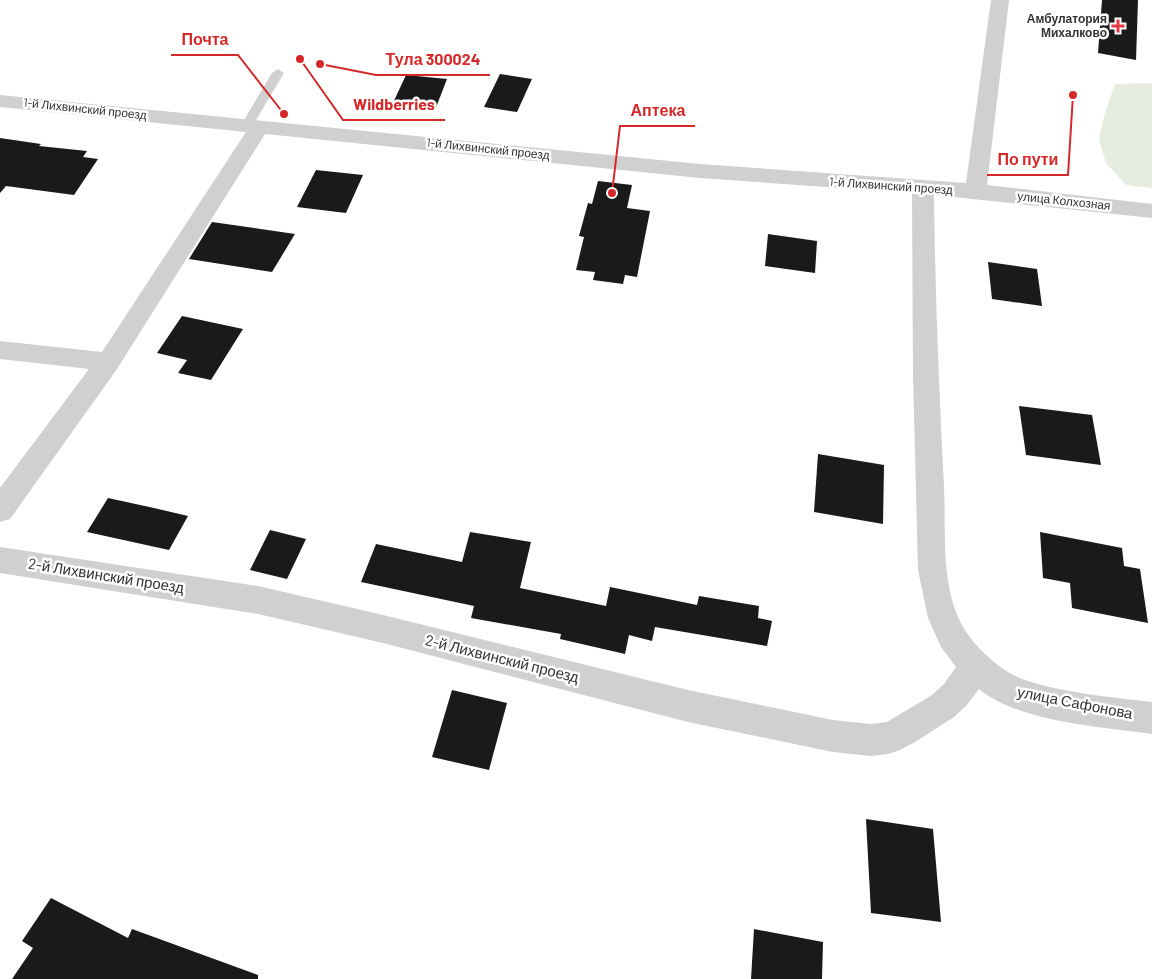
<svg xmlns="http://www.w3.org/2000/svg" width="1152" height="979" font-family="Barlow,sans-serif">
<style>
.green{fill:#e6ecdf}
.building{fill:#1a1a1a}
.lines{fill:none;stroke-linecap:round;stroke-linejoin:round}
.lane{fill:#d0d0d0;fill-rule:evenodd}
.street{fill:#d0d0d0;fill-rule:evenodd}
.poi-dot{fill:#e63946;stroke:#fff;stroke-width:2}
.labels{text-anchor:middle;stroke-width:5;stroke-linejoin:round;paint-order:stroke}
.far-poi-label{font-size:12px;font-weight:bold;fill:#333;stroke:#fff;text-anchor:end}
.far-street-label{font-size:12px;fill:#333;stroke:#fff}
.street-label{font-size:15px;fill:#333;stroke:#fff}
.leader{fill:none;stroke:#d62828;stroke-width:2}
.callout-dot{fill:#d62828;stroke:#fff;stroke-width:2}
.callout-label{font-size:16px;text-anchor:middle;font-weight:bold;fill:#d62828;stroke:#fff;stroke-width:5;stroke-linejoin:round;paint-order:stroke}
</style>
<rect width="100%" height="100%" fill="#fff"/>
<path class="green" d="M 1152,83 L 1152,188 L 1126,185 L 1106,163 L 1099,139 L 1105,113 L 1115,84 Z"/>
<g class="building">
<path d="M 1102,0 L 1138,0 L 1136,60 L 1098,53 Z"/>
<path d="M 500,74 L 532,79 L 517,112 L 484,107 Z"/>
<path d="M 406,75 L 447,79 L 435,110 L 392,105 Z"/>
<path d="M 0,138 L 41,144 L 39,146 L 87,151 L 83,157 L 98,159 L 74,195 L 6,186 L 0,193 Z"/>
<path d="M 316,170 L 363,175 L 346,213 L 297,207 Z"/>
<path d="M 598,181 L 632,185 L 627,208 L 650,211 L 637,277 L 625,275 L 623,284 L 593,280 L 595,272 L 576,270 L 584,237 L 579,236 L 588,203 L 592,204 Z"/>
<path d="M 212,222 L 295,234 L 272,272 L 189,259 Z"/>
<path d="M 768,234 L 817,241 L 815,273 L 765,266 Z"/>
<path d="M 988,262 L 1037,269 L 1042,306 L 992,299 Z"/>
<path d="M 182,316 L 243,329 L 211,380 L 178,373 L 187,360 L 157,353 Z"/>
<path d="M 1019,406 L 1092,415 L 1101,465 L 1026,455 Z"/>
<path d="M 818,454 L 884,465 L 883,524 L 814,512 Z"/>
<path d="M 108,498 L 154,508 L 188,516 L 169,550 L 87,532 Z"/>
<path d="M 270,530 L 306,539 L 287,579 L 250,570 Z"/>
<path d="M 470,532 L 531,542 L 520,588 L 606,606 L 610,587 L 697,605 L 699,596 L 759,606 L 758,618 L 772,621 L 767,646 L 655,627 L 652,641 L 629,635 L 625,654 L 560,639 L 561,634 L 471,618 L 474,606 L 361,582 L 376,544 L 462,562 Z"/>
<path d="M 1040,532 L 1122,548 L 1124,566 L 1140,569 L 1148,623 L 1072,608 L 1070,583 L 1043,578 Z"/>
<path d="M 452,690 L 507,703 L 489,770 L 432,757 Z"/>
<path d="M 866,819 L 933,829 L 941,922 L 871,913 Z"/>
<path d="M 51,898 L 128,938 L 132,929 L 258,975 L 258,979 L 12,979 L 33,948 L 22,941 Z"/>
<path d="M 754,929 L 823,942 L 822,979 L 751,979 Z"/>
</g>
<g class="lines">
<path class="lane" d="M 278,69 L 284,73 L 253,125 L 247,129 L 242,128 L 241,125 L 272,73 Z"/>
<path class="street" d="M 991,0 L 1009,0 L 987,185 L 1152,204 L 1152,218 L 934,195 C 935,292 939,389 944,486 C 946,529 941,577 958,617 C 967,638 987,658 1005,670 C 1035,691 1114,697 1152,702 L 1152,734 C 1101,727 1019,722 979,689 L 966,706 L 954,717 L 915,742 L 900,750 L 888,754 L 871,756 L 833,752 L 688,722 L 383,643 L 258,614 L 0,573 L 0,547 L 258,586 L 383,615 L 688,690 L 833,720 L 871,724 L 887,722 L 932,695 L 944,684 L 956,667 L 941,647 L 928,618 L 918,570 L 913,375 L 912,193 L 700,178 L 265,134 L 117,369 L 10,519 L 0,522 L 0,488 L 89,369 L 0,359 L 0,341 L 102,352 L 246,132 L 0,107 L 0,95 L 700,164 L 966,183 Z"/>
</g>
<path class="poi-dot" d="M1115.5 18.5h5v5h5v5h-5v5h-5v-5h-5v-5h5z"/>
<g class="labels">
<g class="far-poi-label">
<text x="1107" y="23">Амбулатория<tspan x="1107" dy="14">Михалково</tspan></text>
</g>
<g class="far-street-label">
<text transform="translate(85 109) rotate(6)" y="4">1-й Лихвинский проезд</text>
<text transform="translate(488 149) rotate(6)" y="4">1-й Лихвинский проезд</text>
<text transform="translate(891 186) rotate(4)" y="4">1-й Лихвинский проезд</text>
<text transform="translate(1064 201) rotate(6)" y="4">улица Колхозная</text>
</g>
<g class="street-label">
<text transform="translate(106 576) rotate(9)" y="5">2-й Лихвинский проезд</text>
<text transform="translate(502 659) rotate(14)" y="5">2-й Лихвинский проезд</text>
<text transform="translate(1075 703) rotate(11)" y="5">улица Сафонова</text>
</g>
</g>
<path class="leader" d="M284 114L238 55H171M320 64L376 75H490M300 59L343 120H445M612 193L620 126H695M1073 95L1068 175H987"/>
<g class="callout-dot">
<circle cx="284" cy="114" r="5"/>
<circle cx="320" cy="64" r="5"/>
<circle cx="300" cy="59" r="5"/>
<circle cx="612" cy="193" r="5"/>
<circle cx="1073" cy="95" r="5"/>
</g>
<g class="callout-label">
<text x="205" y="45">Почта</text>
<text x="433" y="65">Тула 300024</text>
<text x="394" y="110">Wildberries</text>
<text x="658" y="116">Аптека</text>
<text x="1028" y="165">По пути</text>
</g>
</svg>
